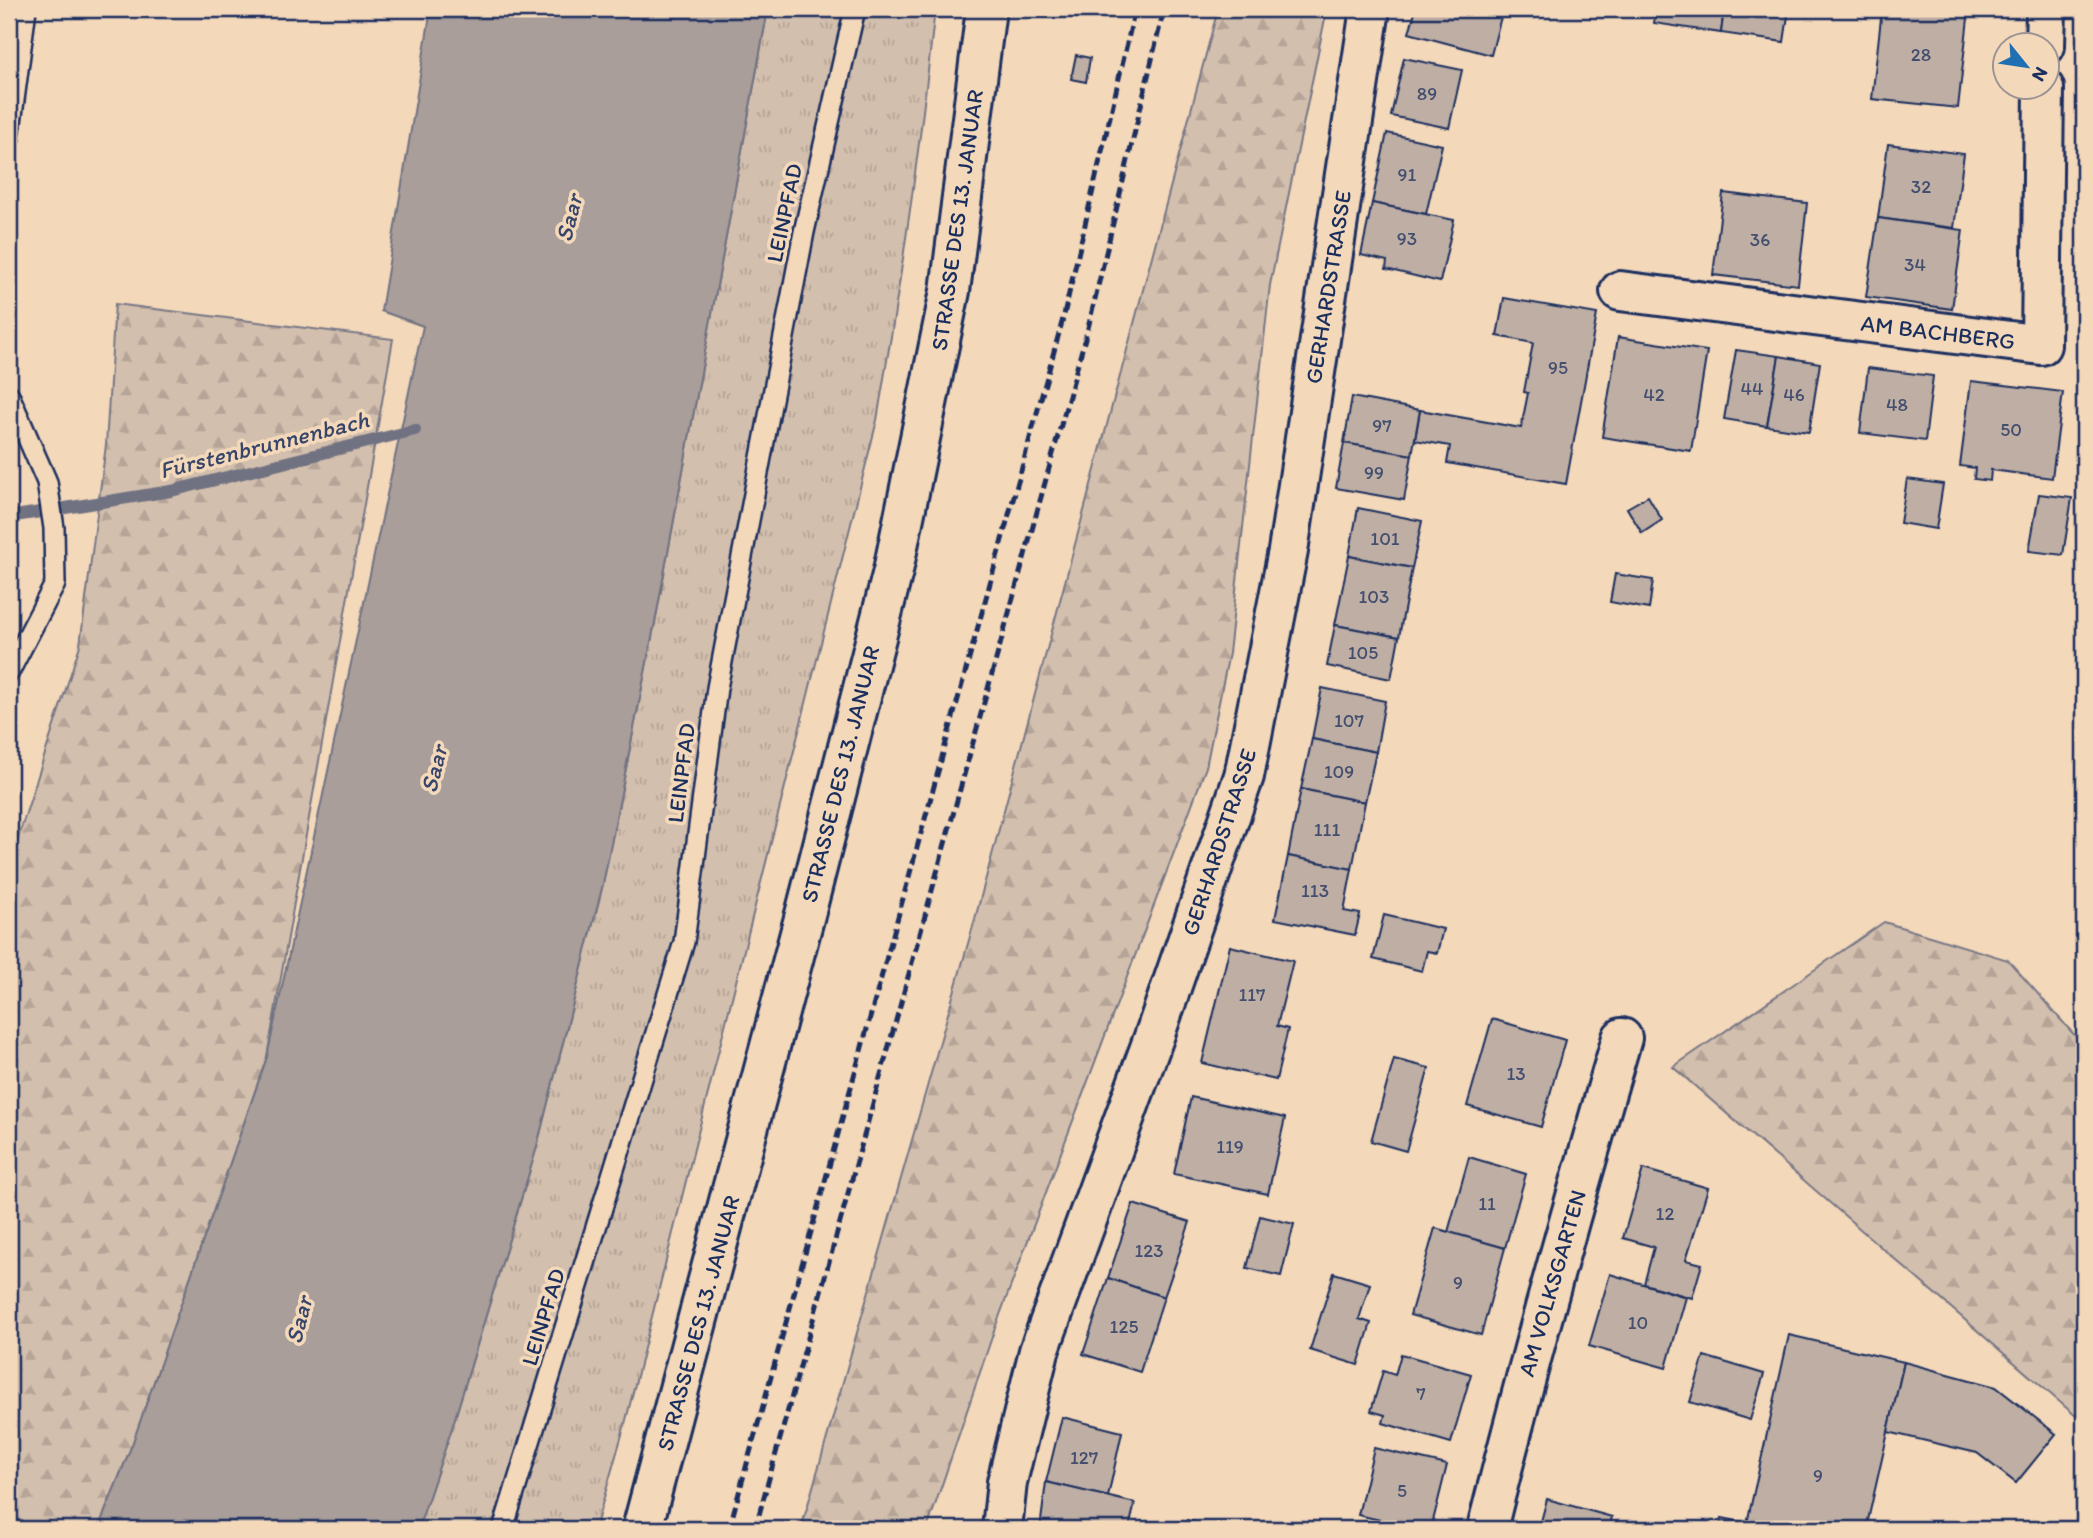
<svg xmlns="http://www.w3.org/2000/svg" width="2093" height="1538" font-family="Itim,sans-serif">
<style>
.built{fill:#e3cbb3}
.grass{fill:url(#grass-tufts);stroke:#777786;stroke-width:2}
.forest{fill:url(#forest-firs);stroke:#777786;stroke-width:2}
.water{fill:#a99e9a;stroke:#707282;stroke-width:2}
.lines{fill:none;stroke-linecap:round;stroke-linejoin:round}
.stream{stroke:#707282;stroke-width:12}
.building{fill:#beaea4;stroke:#1b2f5e;stroke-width:2}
.lane-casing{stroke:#1b2f5e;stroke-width:24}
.street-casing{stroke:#1b2f5e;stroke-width:44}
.secondary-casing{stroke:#1b2f5e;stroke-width:44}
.primary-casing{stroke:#1b2f5e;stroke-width:44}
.lane{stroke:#f3d8ba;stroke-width:19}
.street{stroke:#f3d8ba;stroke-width:38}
.secondary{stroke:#f3d8ba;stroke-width:38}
.primary{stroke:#f3d8ba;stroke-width:38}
.rail{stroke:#1b2f5e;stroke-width:5;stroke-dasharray:10 5;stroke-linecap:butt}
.labels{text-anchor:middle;stroke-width:7;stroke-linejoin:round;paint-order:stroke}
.number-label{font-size:19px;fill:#444f70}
.street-label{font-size:23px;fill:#1b2f5e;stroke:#f3d8ba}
.water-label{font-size:24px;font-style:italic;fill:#37456a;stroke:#f3d8ba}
</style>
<defs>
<pattern id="grass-tufts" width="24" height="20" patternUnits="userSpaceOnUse" patternTransform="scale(1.75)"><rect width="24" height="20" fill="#d3bfad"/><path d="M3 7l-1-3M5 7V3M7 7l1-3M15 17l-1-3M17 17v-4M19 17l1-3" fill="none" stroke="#b5a497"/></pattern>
<pattern id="forest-firs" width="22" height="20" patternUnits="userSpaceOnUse" patternTransform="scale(1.75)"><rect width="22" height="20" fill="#d3bfad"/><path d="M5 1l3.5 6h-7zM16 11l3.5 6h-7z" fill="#b5a497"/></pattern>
</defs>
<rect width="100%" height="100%" fill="#f3d8ba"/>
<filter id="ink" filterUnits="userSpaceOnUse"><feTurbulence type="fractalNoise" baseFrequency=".0143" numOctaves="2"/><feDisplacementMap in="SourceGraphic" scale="14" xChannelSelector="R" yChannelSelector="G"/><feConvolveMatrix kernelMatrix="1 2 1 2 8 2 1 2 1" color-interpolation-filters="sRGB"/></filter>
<g filter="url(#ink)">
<path class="built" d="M 2084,807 L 2084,955 L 2076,944 Z"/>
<path class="grass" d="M 768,9 L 935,9 C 920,147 901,283 877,420 L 625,1424 L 595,1529 L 418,1529 L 452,1428 L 536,1150 L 603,884 L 657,612 Z"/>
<g class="forest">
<path d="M 1218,9 L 1327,9 L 1270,285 L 1229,653 L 1206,767 L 995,1328 L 927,1529 L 801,1529 L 975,919 Z"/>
<path d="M 115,304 L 393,339 L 267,1057 L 132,1445 L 98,1529 L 9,1529 L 9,866 L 80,645 L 106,445 Z"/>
<path d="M 1884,922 L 2008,960 L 2084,1046 L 2084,1423 L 1673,1067 Z"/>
</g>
<path class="water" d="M 431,9 L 768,9 L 657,612 L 603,884 L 536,1150 L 452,1428 L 418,1529 L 98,1529 L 132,1445 L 267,1057 L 423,326 L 381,311 Z"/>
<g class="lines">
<path class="stream" d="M 9,517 L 171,491 L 415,430"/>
</g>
<g class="building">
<path d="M 1416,9 L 1503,9 L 1491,55 L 1409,33 Z"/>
<path d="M 1656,9 L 1724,9 L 1721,33 L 1654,23 Z"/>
<path d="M 1724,9 L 1789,9 L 1784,42 L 1721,33 Z"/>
<path d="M 1882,9 L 1969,9 L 1958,108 L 1872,99 Z"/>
<path d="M 1076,55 L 1090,58 L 1086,82 L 1071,79 Z"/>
<path d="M 1404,58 L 1462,70 L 1449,128 L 1391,116 Z"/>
<path d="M 1387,133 L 1442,145 L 1426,214 L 1372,203 Z"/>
<path d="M 1888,144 L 1964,154 L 1954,228 L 1878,218 Z"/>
<path d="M 1723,193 L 1807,203 L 1798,285 L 1713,275 Z"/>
<path d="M 1372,203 L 1454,220 L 1440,282 L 1386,269 L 1387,261 L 1361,255 Z"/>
<path d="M 1878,218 L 1963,230 L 1952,309 L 1866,297 Z"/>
<path d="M 1504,298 L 1597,314 L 1566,484 L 1447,463 L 1450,446 L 1415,440 L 1420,410 L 1521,428 L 1528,393 L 1524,392 L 1533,343 L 1497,336 Z"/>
<path d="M 1618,337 L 1707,351 L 1691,451 L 1602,437 Z"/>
<path d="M 1736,350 L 1779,356 L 1767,426 L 1724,419 Z"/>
<path d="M 1779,356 L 1820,363 L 1809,432 L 1767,426 Z"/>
<path d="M 1868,368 L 1933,376 L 1925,441 L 1860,433 Z"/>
<path d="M 1971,381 L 2063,392 L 2052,478 L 1991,470 L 1990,481 L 1974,479 L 1975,468 L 1960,466 Z"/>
<path d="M 1352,397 L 1420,410 L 1412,455 L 1344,443 Z"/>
<path d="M 1344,443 L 1412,455 L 1404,500 L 1336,488 Z"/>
<path d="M 1907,479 L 1943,484 L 1936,529 L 1900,523 Z"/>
<path d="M 2039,494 L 2072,498 L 2063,555 L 2029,551 Z"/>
<path d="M 1648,496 L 1662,520 L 1642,533 L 1627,508 Z"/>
<path d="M 1358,508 L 1422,521 L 1412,568 L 1349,556 Z"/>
<path d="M 1349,556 L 1412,568 L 1399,637 L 1335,625 Z"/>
<path d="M 1615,574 L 1653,580 L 1649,609 L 1610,602 Z"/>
<path d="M 1335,625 L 1399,637 L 1391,679 L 1327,666 Z"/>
<path d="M 1322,688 L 1385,701 L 1376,752 L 1312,739 Z"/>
<path d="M 1312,739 L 1376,752 L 1365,802 L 1301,789 Z"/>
<path d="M 1301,789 L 1365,802 L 1352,869 L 1288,856 Z"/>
<path d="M 1288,856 L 1352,869 L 1344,911 L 1360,914 L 1355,935 L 1275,919 Z"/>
<path d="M 1384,915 L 1443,929 L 1437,953 L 1427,951 L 1422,971 L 1373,959 Z"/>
<path d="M 1230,946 L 1293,961 L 1277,1026 L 1288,1029 L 1276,1080 L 1202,1063 Z"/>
<path d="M 1492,1019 L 1565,1040 L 1541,1127 L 1467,1106 Z"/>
<path d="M 1394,1059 L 1429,1068 L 1406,1151 L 1371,1141 Z"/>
<path d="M 1191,1097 L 1285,1118 L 1268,1194 L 1174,1174 Z"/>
<path d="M 1469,1157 L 1526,1174 L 1505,1248 L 1448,1232 Z"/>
<path d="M 1643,1169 L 1708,1188 L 1686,1260 L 1702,1264 L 1692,1298 L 1644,1284 L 1654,1247 L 1623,1238 Z"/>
<path d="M 1133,1204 L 1190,1222 L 1164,1297 L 1108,1278 Z"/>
<path d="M 1260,1216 L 1294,1224 L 1281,1276 L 1247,1268 Z"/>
<path d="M 1435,1228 L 1505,1248 L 1481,1335 L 1410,1315 Z"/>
<path d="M 1334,1273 L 1370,1284 L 1359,1319 L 1371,1323 L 1358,1365 L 1310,1350 Z"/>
<path d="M 1610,1274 L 1686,1297 L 1666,1368 L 1589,1346 Z"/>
<path d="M 1108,1278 L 1164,1297 L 1140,1372 L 1083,1354 Z"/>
<path d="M 1789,1335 L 1904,1362 L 1866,1529 L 1720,1529 L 1722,1518 L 1747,1523 Z"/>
<path d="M 1401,1354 L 1471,1374 L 1451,1443 L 1383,1423 L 1385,1415 L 1371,1411 L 1383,1371 L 1395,1375 Z"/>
<path d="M 1704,1356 L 1764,1374 L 1750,1420 L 1690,1402 Z"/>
<path d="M 1904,1362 L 1996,1387 L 2056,1434 L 2016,1483 L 1977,1453 L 1888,1432 Z"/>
<path d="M 1062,1417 L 1122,1432 L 1108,1497 L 1046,1482 Z"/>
<path d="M 1374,1448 L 1447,1465 L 1431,1529 L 1420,1529 L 1358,1515 Z"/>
<path d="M 1046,1482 L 1135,1503 L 1129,1528 L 1040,1529 Z"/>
<path d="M 1547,1499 L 1612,1517 L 1609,1529 L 1539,1529 Z"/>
<path d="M 1187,1520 L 1209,1526 L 1208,1529 L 1185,1529 Z"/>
</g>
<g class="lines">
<g class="lane-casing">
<g id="lane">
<path d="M 9,138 L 26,9"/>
<path d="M 9,395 L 47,482 L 54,528 L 55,584 L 9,672"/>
<path d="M 503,1529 L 684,942 L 717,688 L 804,232 L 855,9"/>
</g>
</g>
<g class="street-casing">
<g id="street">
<path d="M 2045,46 L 2046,9"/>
<path d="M 1620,291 L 2041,345 L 2044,88"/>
<path d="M 1487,1529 C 1528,1364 1574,1201 1622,1038"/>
</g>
</g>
<g class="secondary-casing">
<path id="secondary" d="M 1002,1529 L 1007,1482 L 1039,1351 L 1154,1037 L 1244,776 L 1288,551 L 1370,9"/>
</g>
<g class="primary-casing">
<path id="primary" d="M 642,1529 L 807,907 L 893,571 L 950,291 L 986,9"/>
</g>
<use href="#lane" class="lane"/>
<use href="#street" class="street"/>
<use href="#secondary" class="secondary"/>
<use href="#primary" class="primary"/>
<g class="rail">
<path d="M 729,1529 L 1064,315 L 1135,9"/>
<path d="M 755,1529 L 1089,324 L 1164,9"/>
</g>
</g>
</g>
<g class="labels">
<g class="number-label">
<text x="1921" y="61">28</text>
<text x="1427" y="100">89</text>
<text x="1407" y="181">91</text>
<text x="1921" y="193">32</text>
<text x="1407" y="245">93</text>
<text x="1760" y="246">36</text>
<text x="1915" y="271">34</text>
<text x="1558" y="374">95</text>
<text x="1752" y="395">44</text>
<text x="1654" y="401">42</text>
<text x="1794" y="401">46</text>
<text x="1897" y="411">48</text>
<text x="1382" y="432">97</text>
<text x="2011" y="436">50</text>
<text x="1374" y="479">99</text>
<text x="1385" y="545">101</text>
<text x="1374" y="603">103</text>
<text x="1363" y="659">105</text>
<text x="1349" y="727">107</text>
<text x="1339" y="778">109</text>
<text x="1327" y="836">111</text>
<text x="1315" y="897">113</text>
<text x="1252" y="1001">117</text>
<text x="1516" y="1080">13</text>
<text x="1230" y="1153">119</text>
<text x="1487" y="1210">11</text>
<text x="1665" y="1220">12</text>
<text x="1149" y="1257">123</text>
<text x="1458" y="1289">9</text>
<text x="1638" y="1329">10</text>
<text x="1124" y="1333">125</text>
<text x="1421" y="1400">7</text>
<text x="1084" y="1464">127</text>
<text x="1818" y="1482">9</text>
<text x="1402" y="1497">5</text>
</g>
<g class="street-label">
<text transform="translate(784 213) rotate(-78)" y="8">LEINPFAD</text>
<text transform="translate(957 220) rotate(-82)" y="8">STRASSE DES 13. JANUAR</text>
<text transform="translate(1328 287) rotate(-81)" y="8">GERHARDSTRASSE</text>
<text transform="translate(1938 332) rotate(7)" y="8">AM BACHBERG</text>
<text transform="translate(681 773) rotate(-83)" y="8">LEINPFAD</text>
<text transform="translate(840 774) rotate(-76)" y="8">STRASSE DES 13. JANUAR</text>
<text transform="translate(1219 842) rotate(-72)" y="8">GERHARDSTRASSE</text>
<text transform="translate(1552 1283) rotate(-74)" y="8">AM VOLKSGARTEN</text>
<text transform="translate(543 1317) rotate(-73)" y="8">LEINPFAD</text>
<text transform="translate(698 1323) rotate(-75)" y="8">STRASSE DES 13. JANUAR</text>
</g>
<g class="water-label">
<text transform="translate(569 218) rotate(-76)" y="8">Saar</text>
<text transform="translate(264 445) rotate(-14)" y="8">Fürstenbrunnenbach</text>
<text transform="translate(434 769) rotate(-76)" y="8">Saar</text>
<text transform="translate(299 1320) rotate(-76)" y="8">Saar</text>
</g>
</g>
<rect width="2093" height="1538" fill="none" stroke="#f3d8ba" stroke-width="35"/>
<rect x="18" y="18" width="2058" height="1503" fill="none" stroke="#1b2f5e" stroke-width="2.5" filter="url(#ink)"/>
<g transform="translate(2026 66) rotate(120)"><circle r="33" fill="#f3d8ba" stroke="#9d9495" stroke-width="2"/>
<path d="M0-5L12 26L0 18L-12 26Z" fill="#1f6fb2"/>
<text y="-10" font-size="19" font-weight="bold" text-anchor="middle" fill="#1b2f5e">N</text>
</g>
</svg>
